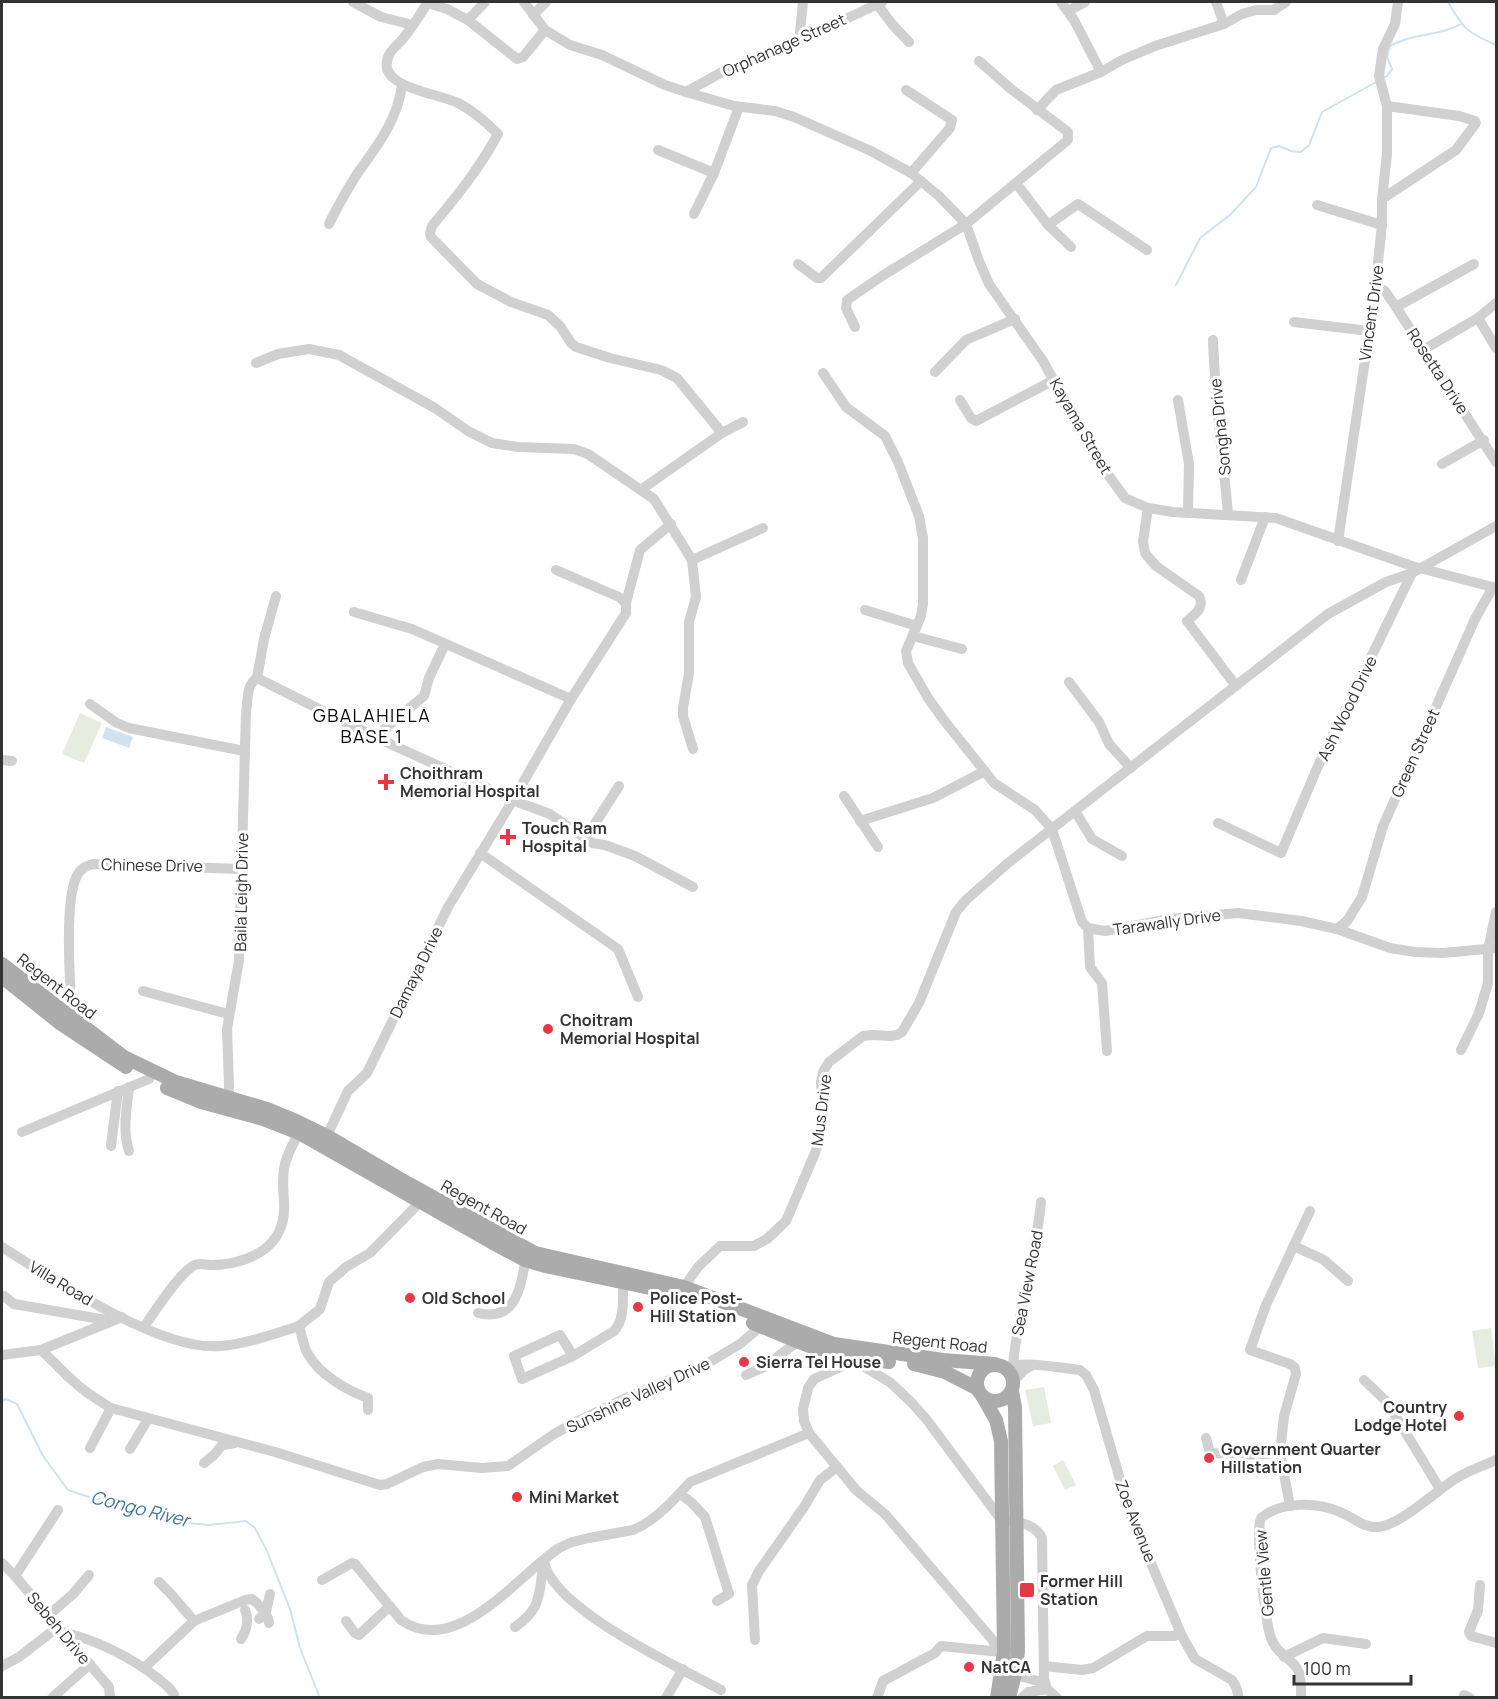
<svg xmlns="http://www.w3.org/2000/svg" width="1498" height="1699" font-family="Manrope,sans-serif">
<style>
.green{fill:#e6ecdf}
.water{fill:#cfe2ee}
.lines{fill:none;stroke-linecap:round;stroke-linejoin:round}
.stream{stroke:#cfe2ee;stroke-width:2}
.minor{stroke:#d0d0d0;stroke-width:10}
.major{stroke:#ababab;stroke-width:14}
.poi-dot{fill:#e63946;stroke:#fff;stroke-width:2}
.labels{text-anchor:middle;stroke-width:6;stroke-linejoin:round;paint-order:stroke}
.street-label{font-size:16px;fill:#333;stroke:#fff}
.poi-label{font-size:16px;font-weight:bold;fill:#333;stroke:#fff;text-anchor:start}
.neighbourhood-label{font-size:18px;letter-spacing:1.5px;fill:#000;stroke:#fff}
.water-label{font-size:18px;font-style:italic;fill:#3f7597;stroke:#fff}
</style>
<rect width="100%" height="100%" fill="#fff"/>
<g class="green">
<path d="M 80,713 L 102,723 L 84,763 L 62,754 Z"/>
<path d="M 1491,1328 L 1496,1366 L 1478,1368 L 1472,1331 Z"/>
<path d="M 1044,1387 L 1051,1423 L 1033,1426 L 1025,1390 Z"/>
<path d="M 1063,1460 L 1076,1485 L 1065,1490 L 1053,1466 Z"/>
</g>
<path class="water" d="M 106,727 L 133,737 L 129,748 L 102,738 Z"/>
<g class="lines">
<g class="stream">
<path d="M 1448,2 C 1464,30 1467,32 1496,45"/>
<path d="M 1383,78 L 1387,76 L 1392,69 L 1387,57 L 1390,46 C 1412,33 1441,36 1461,24"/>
<path d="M 1176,285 L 1200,238 L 1230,215 L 1256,187 L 1271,148 L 1279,146 L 1291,151 L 1301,152 L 1309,145 L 1322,112 L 1378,81"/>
<path d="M 2,1401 L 6,1399 L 17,1404 L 43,1456 L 68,1490 L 89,1497 L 121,1504 L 146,1515 L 178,1522 L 209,1525 L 246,1521 L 255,1528 L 267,1551 L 290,1609 L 300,1648 L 320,1698"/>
</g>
<g class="minor">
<path d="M 353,2 L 381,17 L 413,25"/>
<path d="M 428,2 C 421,13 414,25 405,36 C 401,42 394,47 390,53 C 371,88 439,93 458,103 C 472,110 486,122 498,134 C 479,169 457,196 432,226 L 430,233 L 431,237 L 477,284 L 511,302 L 548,315 L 560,326 L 571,343 L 576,347 L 610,358 L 661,370 L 677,378 L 722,433"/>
<path d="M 524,2 L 545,30 L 570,45 L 602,55 L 665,85 L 686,92 L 734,106 L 775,111 L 794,117 L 871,151 L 911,173 L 939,196 L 966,224 L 979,261 L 989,284 L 1043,361 L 1096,458 L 1125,498 L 1148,508 L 1173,512 L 1276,518 L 1412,566 L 1496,588"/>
<path d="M 1061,2 L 1074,20 L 1101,72"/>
<path d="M 1216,2 L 1224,24"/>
<path d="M 427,3 L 447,9 L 468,20 L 485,2"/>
<path d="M 877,4 L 892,24 L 909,42"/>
<path d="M 1068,11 L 1085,2"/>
<path d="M 533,15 L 546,2"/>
<path d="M 468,20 L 517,59 L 523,57 L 545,30"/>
<path d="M 799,41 L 803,2"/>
<path d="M 906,90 L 952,120 L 950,128 L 911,173"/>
<path d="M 686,92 L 724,71 L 799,41 L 882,2"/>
<path d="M 1037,110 L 1056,90 L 1101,72 L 1122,60 L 1155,46 L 1224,24 L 1242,14 L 1256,10 L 1274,10 L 1286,2"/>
<path d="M 658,150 L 714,173"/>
<path d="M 1016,183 L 1048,225 L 1078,204 L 1147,250"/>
<path d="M 1382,199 L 1456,150 L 1476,123 L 1475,121 L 1459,116 L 1387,106"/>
<path d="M 1317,205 L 1382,225"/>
<path d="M 694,214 L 714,173 L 739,107"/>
<path d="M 329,224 C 337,207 347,190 357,174 C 377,146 397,121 402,86"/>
<path d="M 1048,225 L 1071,247"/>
<path d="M 798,264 L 817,278 L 821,278 L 921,181"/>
<path d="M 1375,286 L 1385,291 L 1396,307 L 1496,462"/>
<path d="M 1396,307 L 1474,264"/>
<path d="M 1478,318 L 1496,348"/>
<path d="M 1294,322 L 1369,331"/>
<path d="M 855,327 L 846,308 L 847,300 L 882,276 L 966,224 L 1068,140 L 1068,132 L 1011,89 L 979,61"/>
<path d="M 1213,340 C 1215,399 1223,456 1228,514"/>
<path d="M 1423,350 L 1478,318 L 1496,303"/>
<path d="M 256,363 L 278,354 L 309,349 L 339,355 L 435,408 L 468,431 L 492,443 L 518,447 L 574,449 L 588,454 L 654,499 L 692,560 L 696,597 L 689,622 L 689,673 L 683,708 L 683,716 L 693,749"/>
<path d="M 935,372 L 966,340 L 1015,319"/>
<path d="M 823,373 L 846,407 L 885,436 L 898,462 L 919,516 L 923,538 L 923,604 L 921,616 L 906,651 L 908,663 L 928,698 L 943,719 L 994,783 L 1035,810 L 1052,829 L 1082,922 L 1088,928 L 1105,931 L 1170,919 L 1238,913 L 1301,921 L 1337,929 L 1347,921 L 1362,897 L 1383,826 L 1475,619 L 1493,587"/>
<path d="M 960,400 L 971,418 L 976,421 L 1054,380"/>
<path d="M 1178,400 L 1189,464 L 1188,513"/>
<path d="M 1442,464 L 1484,440"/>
<path d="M 642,489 L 722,433 L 743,422"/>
<path d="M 1148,508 L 1143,541 L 1145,553 L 1156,566 L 1199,596 C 1205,608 1195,614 1187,621 L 1236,686"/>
<path d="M 1338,541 L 1374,300 L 1382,225 L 1382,199 L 1387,154 L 1387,106 L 1379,76 L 1383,49 L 1395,24 L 1398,2"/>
<path d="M 692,560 L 763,528"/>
<path d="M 556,570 L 619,597 L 626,603"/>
<path d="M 1241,580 L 1265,517"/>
<path d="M 865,610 L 917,626"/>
<path d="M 354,612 L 412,629 L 571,699"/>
<path d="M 913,636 L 962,649"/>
<path d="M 257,678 L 375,737 L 520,803 L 550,814 L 592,843 L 605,845 L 635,856 L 693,887"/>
<path d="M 257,678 L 264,639 L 276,596"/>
<path d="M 1069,682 L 1099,722 L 1109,744 L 1131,768"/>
<path d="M 90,704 L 117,723 L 129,728 L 244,751"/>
<path d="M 375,737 L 424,696 L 429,678 L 445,644"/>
<path d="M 2,760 L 12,761"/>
<path d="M 844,796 L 878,847"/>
<path d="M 1075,811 L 1092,839 L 1122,856"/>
<path d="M 860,821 L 933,798 L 985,771"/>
<path d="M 1218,823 L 1281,853 L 1318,766 L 1412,573"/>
<path d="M 585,839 L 619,786"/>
<path d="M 480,853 L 618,949 L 638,997"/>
<path d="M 1088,928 L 1090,967 L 1102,983 L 1107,1051"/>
<path d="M 1337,929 L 1390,948 L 1415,952 L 1443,953 L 1496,948"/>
<path d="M 143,991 L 228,1014"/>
<path d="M 67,1019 L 70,1016 L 71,1005 C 70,976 64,896 78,874 C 81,868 86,866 93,864 L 241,869"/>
<path d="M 1461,1050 L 1479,1013 L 1488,983 L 1488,950 L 1496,912"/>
<path d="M 228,1103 L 229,1086 L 227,1029 L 239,960 L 246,713 C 248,700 246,685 257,678"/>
<path d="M 22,1132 L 149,1079"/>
<path d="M 324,1142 L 348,1091 L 367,1073 L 448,907 L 513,800 L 571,699 L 626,613 L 626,603 L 640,550 L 671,524"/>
<path d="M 111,1146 L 118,1091"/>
<path d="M 129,1151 C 122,1131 127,1107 129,1087"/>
<path d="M 1294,1246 L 1324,1260 L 1348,1281"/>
<path d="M 2,1247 C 51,1278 161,1352 220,1346 C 246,1344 274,1334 299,1326 L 320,1309 L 329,1282 L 346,1267 L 370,1253 L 425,1197"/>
<path d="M 684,1287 L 698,1267 L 720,1246 L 754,1246 L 767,1239 L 786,1221 L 815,1153 L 821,1134 L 823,1114 L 821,1082 L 823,1072 L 829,1062 L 863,1036 L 872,1035 L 890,1036 L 897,1035 L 902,1032 L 919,1003 L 956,912 L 966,900 L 1008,863 L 1328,614 L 1386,582 L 1412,573 L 1496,526"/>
<path d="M 4,1296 L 14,1304 L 112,1321"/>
<path d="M 478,1313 C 519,1323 521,1282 527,1252"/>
<path d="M 299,1326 C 302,1335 303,1346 308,1354 C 320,1375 346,1390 368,1398 L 368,1410"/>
<path d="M 144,1327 C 155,1311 177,1276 193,1266 C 198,1262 205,1265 211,1265 C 234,1265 263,1257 276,1237 C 291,1213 280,1194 284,1169 C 286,1155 295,1140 302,1127"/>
<path d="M 41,1350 C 52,1360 62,1371 72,1380 C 84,1392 98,1400 111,1408 L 275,1452 L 380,1485 L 387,1484 L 423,1467 L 438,1464 L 482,1468 L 508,1466 L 554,1434 L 580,1420 L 630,1396 L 703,1366 L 740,1344 L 761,1326"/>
<path d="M 2,1355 L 41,1350 L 122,1317"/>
<path d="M 573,1356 L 560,1335 L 514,1356 L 522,1379 L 573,1356 L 614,1331 C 627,1317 621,1294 624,1277"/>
<path d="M 860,1358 L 814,1379 L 808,1388 L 803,1409 L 804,1421 L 809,1433 L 856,1490 L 885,1514 L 991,1638 L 994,1642 L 995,1651"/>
<path d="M 855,1361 L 891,1383 L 911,1402 L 927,1420 L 1002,1521 C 1016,1521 1035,1523 1042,1538 L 1044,1679 L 1047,1689"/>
<path d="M 1013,1365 C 1018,1310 1036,1257 1041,1202"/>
<path d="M 1006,1368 C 1023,1360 1061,1368 1080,1370 L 1086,1375 L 1094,1390 L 1130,1514 L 1182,1636 L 1195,1659 L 1232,1680 L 1236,1687 L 1239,1698"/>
<path d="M 746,1375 L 764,1367 L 797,1342"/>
<path d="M 1364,1380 L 1387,1402 L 1440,1489"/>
<path d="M 1014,1381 L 1024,1370 L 1031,1366"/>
<path d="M 1206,1438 L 1210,1453 L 1243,1455 L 1280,1453"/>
<path d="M 90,1448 L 111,1408"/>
<path d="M 130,1449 L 148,1419"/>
<path d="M 204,1463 L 214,1455 L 222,1445 L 235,1443"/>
<path d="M 680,1494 L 691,1502 L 705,1517 L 729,1594 L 717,1601"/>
<path d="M 1290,1506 L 1280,1453 L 1284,1416 L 1296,1374 L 1295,1368 L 1290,1364 L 1250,1350 L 1266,1305 L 1310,1211"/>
<path d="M 544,1560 C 549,1608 681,1668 721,1690"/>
<path d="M 2,1563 L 15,1576 L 109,1687 L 110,1698"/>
<path d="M 15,1576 L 58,1510"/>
<path d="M 322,1580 L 352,1563 L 355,1564 L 401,1620 C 456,1659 517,1576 559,1548 L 572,1542 L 589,1538 L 633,1530 C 655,1521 674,1500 690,1482 L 809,1433"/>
<path d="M 159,1582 L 170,1593 L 194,1621"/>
<path d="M 1480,1585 L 1478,1610 L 1469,1632 L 1471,1636 L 1496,1643"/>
<path d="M 49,1615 L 73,1594 L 89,1575"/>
<path d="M 259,1619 L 266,1612 L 270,1594"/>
<path d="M 346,1621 L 355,1633 L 359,1635 L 390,1606"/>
<path d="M 515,1627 C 543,1608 538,1593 544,1563"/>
<path d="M 63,1632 C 99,1641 131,1657 160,1680 C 166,1686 173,1689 175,1698"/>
<path d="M 241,1639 C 247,1630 249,1619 245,1610"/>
<path d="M 755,1640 L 752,1585 L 759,1571 L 804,1507 L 820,1480 L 837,1467"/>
<path d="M 1284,1657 L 1323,1638 L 1366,1644"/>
<path d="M 2,1666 L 19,1657 L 58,1627"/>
<path d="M 1044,1666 L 1082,1670 L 1093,1668 L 1147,1636 L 1174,1636 L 1180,1633"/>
<path d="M 144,1668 L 194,1621 L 245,1600 L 252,1599 C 259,1604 268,1614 269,1623"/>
<path d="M 1008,1673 L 1038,1681 L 1057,1698"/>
<path d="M 1464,1695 L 1470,1698"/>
<path d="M 52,1698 L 90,1664"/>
<path d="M 666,1698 L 683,1669"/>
<path d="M 877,1698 L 883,1681 L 935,1653 L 941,1646 L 1001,1652"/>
<path d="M 1022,1698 L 1028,1692 L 1047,1689"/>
<path d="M 1301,1698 C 1301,1689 1302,1678 1298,1670 C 1291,1657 1277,1655 1271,1638 C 1265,1621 1255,1533 1261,1518 C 1281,1501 1317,1502 1340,1512 C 1353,1517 1363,1528 1378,1527 C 1399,1526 1436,1491 1455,1479 C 1467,1471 1483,1466 1496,1460"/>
</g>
<g class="major">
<path d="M 2,964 L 124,1057 L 176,1082 L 267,1109 L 294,1120 L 327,1136 L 409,1184 L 535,1253 L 684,1287 L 834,1344 L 943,1360 L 995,1364"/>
<path d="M 2,977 L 61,1024 L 126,1067"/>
<path d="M 167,1088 L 201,1102 L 263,1119 L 299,1133 L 493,1243 L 525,1260 L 545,1266 L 664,1291"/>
<path d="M 753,1323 C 778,1333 802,1345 828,1352 C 848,1358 869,1359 889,1362"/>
<path d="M 914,1364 L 945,1372 L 978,1389"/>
<circle cx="995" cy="1383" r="18"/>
<path d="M 983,1397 L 996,1420 L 1001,1441 L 1004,1652 L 997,1698"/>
<path d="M 1009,1698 L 1015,1674 L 1018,1651 L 1015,1407 L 1012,1391"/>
</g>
</g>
<g class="poi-dot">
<path d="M383 773h6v6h6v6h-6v6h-6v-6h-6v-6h6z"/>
<path d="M505 828h6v6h6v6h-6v6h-6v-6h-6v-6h6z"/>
<circle cx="548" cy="1029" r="6"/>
<circle cx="410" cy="1298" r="6"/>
<circle cx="638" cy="1307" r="6"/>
<circle cx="744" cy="1362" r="6"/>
<circle cx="1459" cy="1416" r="6"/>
<circle cx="1209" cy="1458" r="6"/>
<circle cx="517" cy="1497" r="6"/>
<rect x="1019" y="1582" width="16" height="16" rx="3"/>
<circle cx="969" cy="1667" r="6"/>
</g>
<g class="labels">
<g class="street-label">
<text transform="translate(784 45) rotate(-24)" y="6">Orphanage Street</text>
<text transform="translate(1371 313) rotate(-82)" y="6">Vincent Drive</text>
<text transform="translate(1438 371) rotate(57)" y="6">Rosetta Drive</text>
<text transform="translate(1081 426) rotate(60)" y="6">Kayama Street</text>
<text transform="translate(1220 427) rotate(-96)" y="6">Songha Drive</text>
<text transform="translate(1347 708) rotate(-64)" y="6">Ash Wood Drive</text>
<text transform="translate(1415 753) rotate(-66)" y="6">Green Street</text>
<text transform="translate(152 865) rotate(1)" y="6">Chinese Drive</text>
<text transform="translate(241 892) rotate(-89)" y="6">Baila Leigh Drive</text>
<text transform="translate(1167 922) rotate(-8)" y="6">Tarawally Drive</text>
<text transform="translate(416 972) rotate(-64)" y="6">Damaya Drive</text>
<text transform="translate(57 986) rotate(38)" y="6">Regent Road</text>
<text transform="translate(821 1110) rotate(-83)" y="6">Mus Drive</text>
<text transform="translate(484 1207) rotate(29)" y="6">Regent Road</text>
<text transform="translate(61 1283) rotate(31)" y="6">Villa Road</text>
<text transform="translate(1027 1283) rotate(-79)" y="6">Sea View Road</text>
<text transform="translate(940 1342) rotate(6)" y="6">Regent Road</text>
<text transform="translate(638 1395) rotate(-25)" y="6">Sunshine Valley Drive</text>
<text transform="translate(1136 1521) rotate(69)" y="6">Zoe Avenue</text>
<text transform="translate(1264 1573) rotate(-95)" y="6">Gentle View</text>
<text transform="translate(59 1628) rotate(50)" y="6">Sebeh Drive</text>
</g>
<g class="poi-label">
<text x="400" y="779">Choithram<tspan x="400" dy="18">Memorial Hospital</tspan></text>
<text x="522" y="834">Touch Ram<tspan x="522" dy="18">Hospital</tspan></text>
<text x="560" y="1026">Choitram<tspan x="560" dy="18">Memorial Hospital</tspan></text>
<text x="422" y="1304">Old School</text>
<text x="650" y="1304">Police Post-<tspan x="650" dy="18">Hill Station</tspan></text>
<text x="756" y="1368">Sierra Tel House</text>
<text x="1447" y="1413" text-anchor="end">Country<tspan x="1447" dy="18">Lodge Hotel</tspan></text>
<text x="1221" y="1455">Government Quarter<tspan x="1221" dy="18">Hillstation</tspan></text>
<text x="529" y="1503">Mini Market</text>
<text x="1040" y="1587">Former Hill<tspan x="1040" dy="18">Station</tspan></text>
<text x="981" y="1673">NatCA</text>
</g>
<g class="neighbourhood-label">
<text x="372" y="722">GBALAHIELA<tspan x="372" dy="21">BASE 1</tspan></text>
</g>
<g class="water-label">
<text transform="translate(140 1509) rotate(14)" y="6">Congo River</text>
</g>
</g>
<rect width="1498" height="1699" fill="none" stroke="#333333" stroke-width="6"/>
<path d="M1294 1675v9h117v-9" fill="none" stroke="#333333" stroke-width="3"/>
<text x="1303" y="1675" font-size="18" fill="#333333" stroke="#ffffff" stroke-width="4.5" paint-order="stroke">100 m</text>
</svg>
